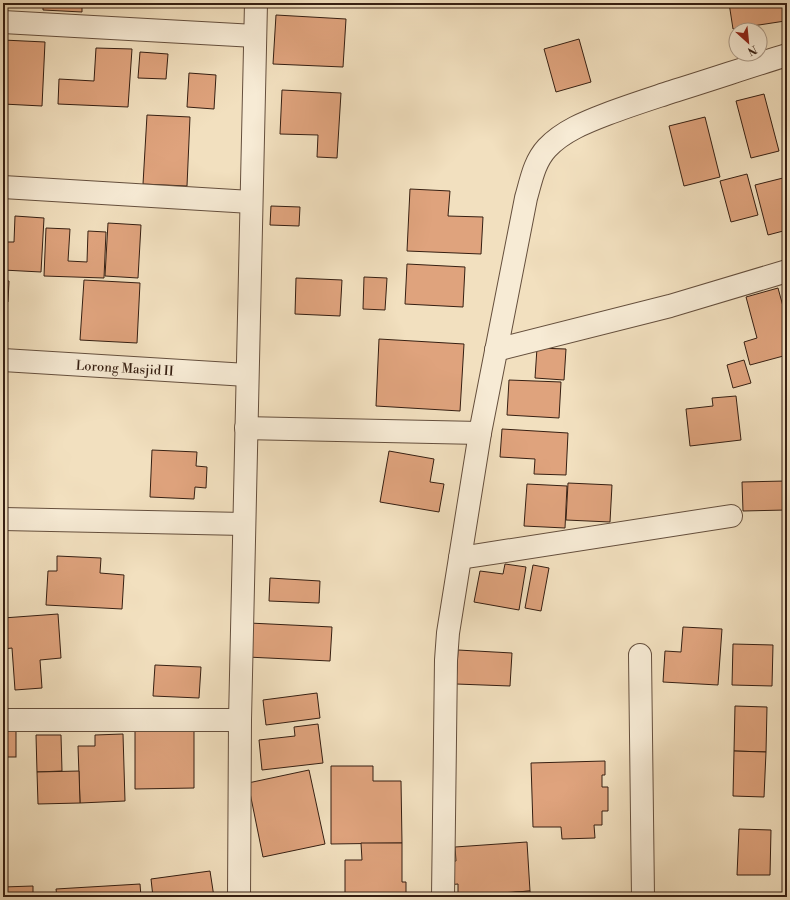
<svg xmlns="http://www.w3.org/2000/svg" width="790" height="900" font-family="'Libre Bodoni',serif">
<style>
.building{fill:#dfa37d;stroke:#361f12}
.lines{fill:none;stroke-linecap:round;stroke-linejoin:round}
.street-casing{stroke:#654f3d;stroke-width:24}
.street{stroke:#f7ebd5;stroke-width:22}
.labels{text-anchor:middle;stroke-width:3;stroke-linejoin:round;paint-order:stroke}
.street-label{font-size:13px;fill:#361f12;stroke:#f7ebd5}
</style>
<rect width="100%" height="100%" fill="#f2e0bf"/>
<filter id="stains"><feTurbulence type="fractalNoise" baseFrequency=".005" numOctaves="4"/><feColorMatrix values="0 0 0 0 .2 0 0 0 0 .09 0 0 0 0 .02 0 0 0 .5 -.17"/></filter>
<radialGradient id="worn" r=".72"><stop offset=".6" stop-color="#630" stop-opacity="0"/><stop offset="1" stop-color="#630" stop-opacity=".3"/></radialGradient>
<g class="building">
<path d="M 43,3 L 82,3 L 82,12 L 43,10 Z"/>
<path d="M 729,3 L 783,3 L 785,21 L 733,29 Z"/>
<path d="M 276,15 L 346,19 L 343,67 L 273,64 Z"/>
<path d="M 579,39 L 591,82 L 556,92 L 544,49 Z"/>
<path d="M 3,40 L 45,42 L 42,106 L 3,104 Z"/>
<path d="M 96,48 L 132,49 L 128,107 L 58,104 L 59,79 L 94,81 Z"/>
<path d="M 140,52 L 168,54 L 166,79 L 138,78 Z"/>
<path d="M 189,73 L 216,75 L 214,109 L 187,107 Z"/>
<path d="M 282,90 L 341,93 L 337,158 L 317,157 L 318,135 L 280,134 Z"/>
<path d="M 764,94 L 779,151 L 751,158 L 736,101 Z"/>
<path d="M 147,115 L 190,117 L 187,186 L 143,184 Z"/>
<path d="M 705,117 L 720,177 L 684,186 L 669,126 Z"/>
<path d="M 747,174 L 758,215 L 731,222 L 720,181 Z"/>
<path d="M 787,177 L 787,230 L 768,235 L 755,185 Z"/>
<path d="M 410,189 L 450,191 L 448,216 L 483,217 L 481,254 L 407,251 Z"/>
<path d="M 271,206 L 300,207 L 299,226 L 270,225 Z"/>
<path d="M 15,216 L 44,218 L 41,272 L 3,270 L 3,242 L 14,242 Z"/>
<path d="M 108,223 L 141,225 L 138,278 L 105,276 Z"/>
<path d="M 46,228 L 70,229 L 68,261 L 87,262 L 88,231 L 106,232 L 104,278 L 44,276 Z"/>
<path d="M 407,264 L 465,267 L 463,307 L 405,304 Z"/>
<path d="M 364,277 L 387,278 L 385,310 L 363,309 Z"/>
<path d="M 296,278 L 342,280 L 340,316 L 295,314 Z"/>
<path d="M 3,280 L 9,281 L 8,302 L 3,302 Z"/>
<path d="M 84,280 L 140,283 L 137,343 L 80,340 Z"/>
<path d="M 778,288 L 787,321 L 787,355 L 750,365 L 744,342 L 757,338 L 746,297 Z"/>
<path d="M 379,339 L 464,344 L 460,411 L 376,406 Z"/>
<path d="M 537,348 L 566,349 L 564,380 L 535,378 Z"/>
<path d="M 744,360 L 751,383 L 733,388 L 727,365 Z"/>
<path d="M 509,380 L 561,382 L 559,418 L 507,415 Z"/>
<path d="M 736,396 L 741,440 L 690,446 L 686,409 L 713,406 L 712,398 Z"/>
<path d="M 502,429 L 568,433 L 566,475 L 534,474 L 535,459 L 500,457 Z"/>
<path d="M 152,450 L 197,452 L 196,466 L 207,467 L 206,488 L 195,487 L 194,499 L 150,497 Z"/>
<path d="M 389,451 L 434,459 L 430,482 L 444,484 L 439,512 L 380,502 Z"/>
<path d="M 785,481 L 786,510 L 743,511 L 742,482 Z"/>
<path d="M 568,483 L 612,485 L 610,522 L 566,520 Z"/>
<path d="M 527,484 L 567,486 L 565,528 L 524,526 Z"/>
<path d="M 57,556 L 101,558 L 100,573 L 124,575 L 122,609 L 46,605 L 48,571 L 57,571 Z"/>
<path d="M 505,564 L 526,567 L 519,610 L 474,602 L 480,571 L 503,574 Z"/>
<path d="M 533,565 L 549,568 L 541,611 L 525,608 Z"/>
<path d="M 270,578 L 320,581 L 319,603 L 269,601 Z"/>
<path d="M 58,614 L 61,658 L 40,660 L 42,688 L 15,690 L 12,648 L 3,649 L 3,618 Z"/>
<path d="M 249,623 L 332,627 L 330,661 L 247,657 Z"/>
<path d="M 683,627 L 722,629 L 718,685 L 663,682 L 665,651 L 681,652 Z"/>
<path d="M 733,644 L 773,645 L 772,686 L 732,685 Z"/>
<path d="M 458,650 L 512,653 L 510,686 L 456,684 Z"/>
<path d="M 155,665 L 201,667 L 199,698 L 153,696 Z"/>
<path d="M 317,693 L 320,718 L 266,725 L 263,700 Z"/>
<path d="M 735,706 L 767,707 L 766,752 L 734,751 Z"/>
<rect x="3" y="724" width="13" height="33"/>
<path d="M 318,724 L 323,763 L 262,770 L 259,740 L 295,736 L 294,727 Z"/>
<path d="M 135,729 L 194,729 L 194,788 L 135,789 Z"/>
<path d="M 123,734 L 125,801 L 80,803 L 78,746 L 95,746 L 95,735 Z"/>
<path d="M 36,735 L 61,735 L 62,771 L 37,772 Z"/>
<path d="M 734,751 L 766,752 L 764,797 L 733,796 Z"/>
<path d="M 605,761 L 605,775 L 602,775 L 602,787 L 608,787 L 608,811 L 602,811 L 602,825 L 594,825 L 595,838 L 562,839 L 561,827 L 533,827 L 531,763 Z"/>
<path d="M 331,766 L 373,766 L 373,781 L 401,781 L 402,843 L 331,844 Z"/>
<path d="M 309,770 L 325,844 L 263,857 L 248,783 Z"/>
<path d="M 79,771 L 80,803 L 38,804 L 37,772 Z"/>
<path d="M 739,829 L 771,830 L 770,875 L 737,875 Z"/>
<path d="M 527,842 L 530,891 L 494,894 L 494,897 L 474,897 L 474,895 L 458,896 L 458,884 L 447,885 L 445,862 L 456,861 L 455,847 Z"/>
<path d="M 361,843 L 402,843 L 402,882 L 406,882 L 406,897 L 345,897 L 345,860 L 362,860 Z"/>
<path d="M 210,871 L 214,897 L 153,897 L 151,879 Z"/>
<path d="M 140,884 L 141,897 L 57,897 L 56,889 Z"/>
<path d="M 33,886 L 33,897 L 3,897 L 3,887 Z"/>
<path d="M 530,891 L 531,897 L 501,897 L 500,893 Z"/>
<rect x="326" y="894" width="19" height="3"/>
</g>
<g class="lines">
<g class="street-casing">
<g id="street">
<path d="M 3,22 L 255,36"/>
<path d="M 3,187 L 251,202"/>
<path d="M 496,350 L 670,306 L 787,271"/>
<path id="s1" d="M 3,360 L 247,375"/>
<path d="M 246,428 L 480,433"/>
<path d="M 3,519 L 244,524"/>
<path d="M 460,558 L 731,516"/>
<path d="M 640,655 L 643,897"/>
<path d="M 3,720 L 240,720"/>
<path d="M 239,897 L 240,720 L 256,3"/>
<path d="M 443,897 L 446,660 L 448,633 L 480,433 L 526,198 C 531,181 534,162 547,148 C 563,131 586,122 607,114 C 628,106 650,99 671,92 C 710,80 748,67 787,55"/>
</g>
</g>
<use href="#street" class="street"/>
</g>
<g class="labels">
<g class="street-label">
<text dy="5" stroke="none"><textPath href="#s1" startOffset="122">Lorong Masjid II</textPath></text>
</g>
</g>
<rect width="790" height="900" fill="none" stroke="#f2e0bf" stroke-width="16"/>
<rect x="4" y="4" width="782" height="892" fill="none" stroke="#361f12" stroke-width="2"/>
<rect x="8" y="8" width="774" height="884" fill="none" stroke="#361f12"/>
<g transform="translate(748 42) rotate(153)"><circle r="19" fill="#f7ebd5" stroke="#aa9987"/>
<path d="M0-3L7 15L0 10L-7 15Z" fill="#8f2418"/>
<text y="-6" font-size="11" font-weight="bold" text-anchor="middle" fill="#361f12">N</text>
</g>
<rect width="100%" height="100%" filter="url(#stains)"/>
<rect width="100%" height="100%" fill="url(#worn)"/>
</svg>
